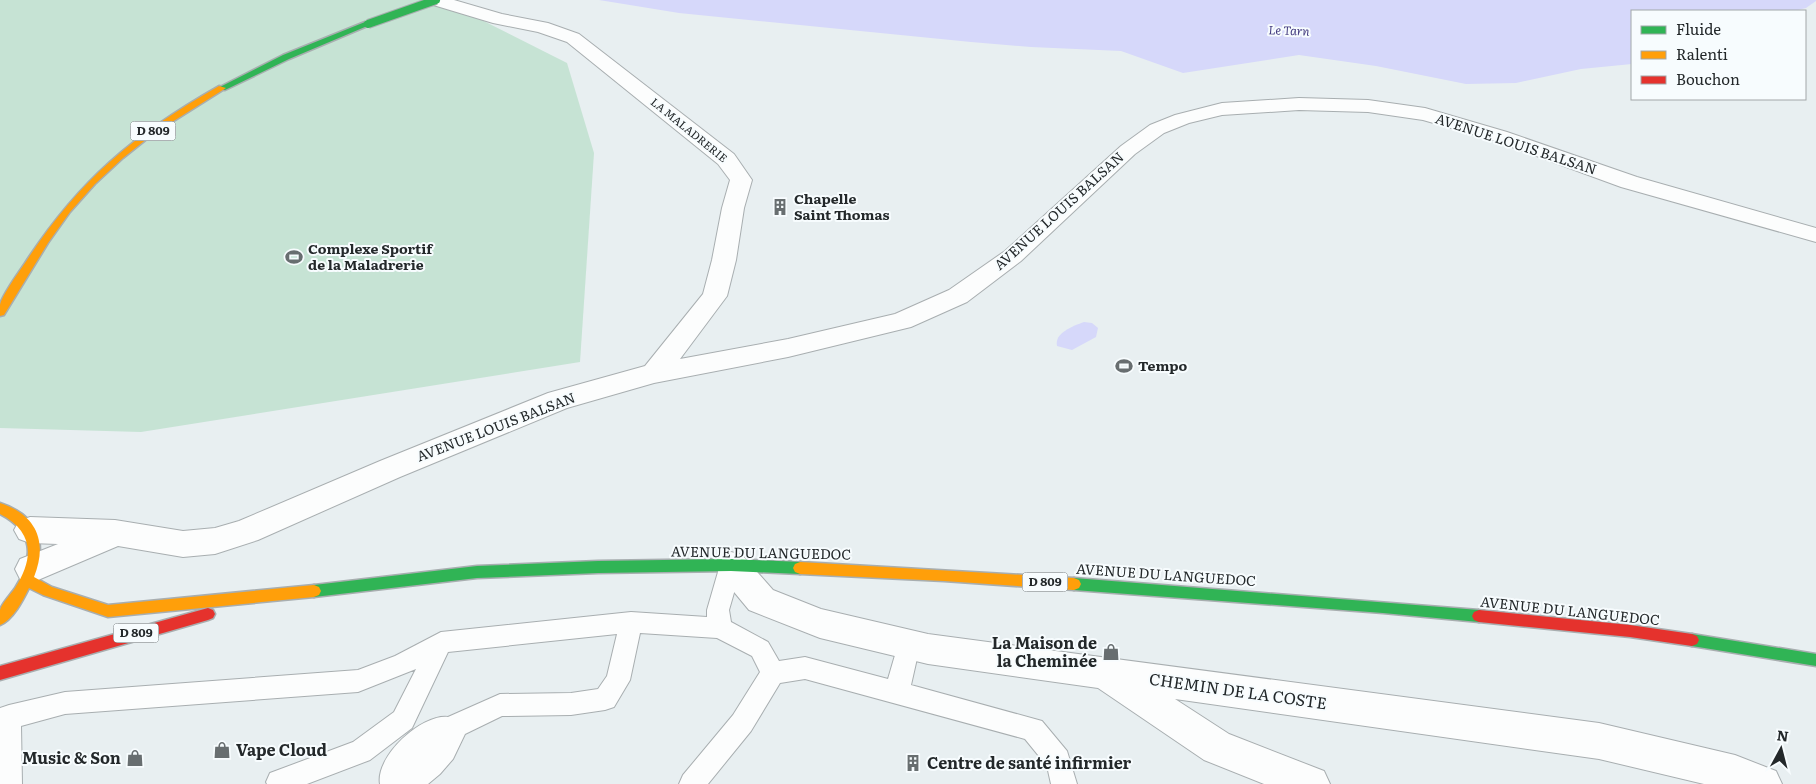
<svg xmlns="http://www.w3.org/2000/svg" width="1816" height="784" font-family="Literata,serif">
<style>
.green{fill:#c6e3d4}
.water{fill:#d6d8fa}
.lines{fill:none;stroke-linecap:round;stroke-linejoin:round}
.lane-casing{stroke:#a8aeb0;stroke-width:2}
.street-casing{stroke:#a8aeb0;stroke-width:2}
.fast-casing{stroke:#a8aeb0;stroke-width:3}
.slow-casing{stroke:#a8aeb0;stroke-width:3}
.jam-casing{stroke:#a8aeb0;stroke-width:3}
.lane{fill:#fcfdfd;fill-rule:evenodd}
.street{fill:#fcfdfd;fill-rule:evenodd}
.fast{fill:#30b455;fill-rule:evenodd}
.slow{fill:#ff9f0a;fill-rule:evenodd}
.jam{fill:#e5322d;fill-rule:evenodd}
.fast-bridge-casing{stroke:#a8aeb0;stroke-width:10;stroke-linecap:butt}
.fast-bridge{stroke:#30b455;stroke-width:8}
.labels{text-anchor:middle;stroke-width:4;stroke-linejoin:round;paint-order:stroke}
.far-street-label{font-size:11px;fill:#23282a;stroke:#f7fcfe}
.far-water-label{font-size:12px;font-style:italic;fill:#423a7f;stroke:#f7fcfe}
.shield{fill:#f7fcfe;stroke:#63686a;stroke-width:1}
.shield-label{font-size:12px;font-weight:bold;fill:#23282a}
.street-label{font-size:14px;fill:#23282a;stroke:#f7fcfe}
.poi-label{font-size:14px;font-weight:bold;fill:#23282a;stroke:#f7fcfe;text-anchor:start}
.near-poi-label{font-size:16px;font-weight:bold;fill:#23282a;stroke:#f7fcfe;text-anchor:end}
.near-street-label{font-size:16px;fill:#23282a;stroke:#f7fcfe}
</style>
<rect width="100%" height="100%" fill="#e8eff1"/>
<path class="green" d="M 0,0 L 442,0 L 567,63 L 594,153 L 580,362 L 141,432 L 0,428 Z"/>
<g class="water">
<path d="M 599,0 L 1816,0 L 1816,1 L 1806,8 L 1794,11 L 1632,11 L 1632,64 L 1581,69 L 1516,83 L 1466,84 L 1376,66 L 1299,55 L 1183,73 L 1121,51 L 1031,47 L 971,42 L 679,13 Z"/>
<path d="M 1084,322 L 1092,323 L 1098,328 L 1096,337 L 1072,350 L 1057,346 C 1054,333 1073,326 1084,322 Z"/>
</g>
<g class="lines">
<g class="lane-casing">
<path id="lane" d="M 731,556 L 739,559 L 742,565 L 729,610 L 731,622 L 768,642 L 779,661 L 805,657 L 888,679 L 900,638 L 908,635 L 916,638 L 920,645 L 911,685 L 1042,721 L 1067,751 L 1077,784 L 1051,784 L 1047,766 L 1025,739 L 805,679 L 780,683 L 751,731 L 708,784 L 679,784 L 683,775 L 733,715 L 760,672 L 752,656 L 717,638 L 640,633 L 630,680 L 614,707 L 605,710 L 571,715 L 502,716 L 465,734 L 453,759 L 440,774 L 428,784 L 380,784 C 375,757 421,714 448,717 L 500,694 L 571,693 L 598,689 L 607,676 L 617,634 L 448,652 L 412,728 L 370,760 L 307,784 L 267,784 L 266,782 L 270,773 L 353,742 L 394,712 L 416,669 L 358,692 L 65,714 L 21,726 L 22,784 L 0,784 L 0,708 L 9,705 L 65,692 L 358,670 L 395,656 L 441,632 L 631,612 L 707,617 L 707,610 L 720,565 L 723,559 Z"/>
</g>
<g class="street-casing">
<g id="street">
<path d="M 427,0 L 454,0 L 502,14 L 548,23 L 579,34 L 734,154 L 752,180 L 744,208 L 736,260 L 727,296 L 680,359 L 788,339 L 895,314 L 949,290 L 1005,251 L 1121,146 L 1150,125 L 1175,115 L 1222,103 L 1299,98 L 1368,100 L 1425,108 L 1507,132 L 1637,177 L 1816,228 L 1816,242 L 1621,187 L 1493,140 L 1423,120 L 1368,112 L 1299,110 L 1222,115 L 1189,123 L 1164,133 L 1135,154 L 1021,261 L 967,302 L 911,327 L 788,357 L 654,383 L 567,408 L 400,477 L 258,540 L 215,554 L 183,557 L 118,546 L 31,583 L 20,579 L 15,569 L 20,559 L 58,544 L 30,543 L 19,539 L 14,530 L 19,521 L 30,517 L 115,520 L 183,531 L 215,528 L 239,521 L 380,461 L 548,393 L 645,366 L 703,294 L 712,260 L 722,208 L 730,180 L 718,164 L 567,42 L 538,32 L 493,23 L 430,4 Z"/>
<path d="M 731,552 L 742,555 L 773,590 L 821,609 L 928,634 L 1599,723 L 1735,755 L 1776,771 L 1782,784 L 1704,784 L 1599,759 L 1175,699 L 1229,734 L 1324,771 L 1330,784 L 1264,784 L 1204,760 L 1098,688 L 928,664 L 820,638 L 749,610 L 720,575 L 715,565 L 720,555 Z"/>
</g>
</g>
<g class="fast-casing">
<g id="fast">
<path d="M 365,22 L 372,24 L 289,59 L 225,90 L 218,88 L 283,55 Z"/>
<path d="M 731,559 L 800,562 L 805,564 L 807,568 L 805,572 L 800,574 L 731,571 L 598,573 L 477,578 L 314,597 L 309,595 L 307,591 L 309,587 L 314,585 L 477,566 L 598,561 Z"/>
<path d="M 1074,578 L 1479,610 L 1484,612 L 1486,616 L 1484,620 L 1479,622 L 1383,613 L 1074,590 L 1069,588 L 1067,584 L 1069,580 Z"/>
<path d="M 1692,634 L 1816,654 L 1816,666 L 1692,646 L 1687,644 L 1685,640 L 1687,636 Z"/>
</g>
</g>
<g class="slow-casing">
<g id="slow">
<path d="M 219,86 L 226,88 L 153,134 L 123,158 L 95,184 L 70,212 L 48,243 L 4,315 L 0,316 C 0,313 0,309 0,305 C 2,295 19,272 25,263 C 79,180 133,135 219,86 Z"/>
<path d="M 0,503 C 37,515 48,542 34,577 L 52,587 L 108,605 L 314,585 L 319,587 L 321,591 L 319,595 L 314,597 L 108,617 L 43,595 L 29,588 C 23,600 13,620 0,625 C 0,621 0,614 0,610 C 2,603 11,594 15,588 C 35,557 33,531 0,514 Z"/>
<path d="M 800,562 L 1074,578 L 1079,580 L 1081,584 L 1079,588 L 1074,590 L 944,581 L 800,574 L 795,572 L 793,568 L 795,564 Z"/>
</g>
</g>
<g class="jam-casing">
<g id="jam">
<path d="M 208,608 L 213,610 L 215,614 L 213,618 L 208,620 L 0,680 L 0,666 Z"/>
<path d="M 1479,610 L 1630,625 L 1692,634 L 1697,636 L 1699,640 L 1697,644 L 1692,646 L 1630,637 L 1479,622 L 1474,620 L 1472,616 L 1474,612 Z"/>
</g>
</g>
<use href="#lane" class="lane"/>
<use href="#street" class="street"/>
<use href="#fast" class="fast"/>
<use href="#slow" class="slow"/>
<use href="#jam" class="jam"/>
<g class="fast-bridge-casing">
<path id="fast-bridge" d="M 368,24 L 436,0"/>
</g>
<use href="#fast-bridge" class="fast-bridge"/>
</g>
<defs>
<g id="building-bare" transform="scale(1.35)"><path d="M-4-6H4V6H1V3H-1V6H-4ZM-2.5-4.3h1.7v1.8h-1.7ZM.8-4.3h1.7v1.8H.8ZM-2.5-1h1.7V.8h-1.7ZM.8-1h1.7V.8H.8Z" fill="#686e70" stroke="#f7fcfe" stroke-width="2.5" paint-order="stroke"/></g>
<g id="stadium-bare" transform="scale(1.35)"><path d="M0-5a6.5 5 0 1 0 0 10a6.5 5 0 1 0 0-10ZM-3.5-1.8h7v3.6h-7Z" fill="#686e70" stroke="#f7fcfe" stroke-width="2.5" paint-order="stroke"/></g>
<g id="shop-bare" transform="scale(1.35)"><path d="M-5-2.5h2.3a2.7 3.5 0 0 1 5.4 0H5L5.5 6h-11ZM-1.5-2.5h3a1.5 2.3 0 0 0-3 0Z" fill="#686e70" stroke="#f7fcfe" stroke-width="2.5" paint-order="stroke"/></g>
</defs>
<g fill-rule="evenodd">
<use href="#building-bare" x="780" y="207"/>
<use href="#stadium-bare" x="294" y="257"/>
<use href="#stadium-bare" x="1124" y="366"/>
<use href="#shop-bare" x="1111" y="652"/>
<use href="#shop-bare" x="222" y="750"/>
<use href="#shop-bare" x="135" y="758"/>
<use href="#building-bare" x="913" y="763"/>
</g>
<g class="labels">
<g class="far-street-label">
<text transform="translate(689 130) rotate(39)" y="4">LA MALADRERIE</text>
</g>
<g class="far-water-label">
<text transform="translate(1289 31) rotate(2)" y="4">Le Tarn</text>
</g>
<g class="shield">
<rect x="130.5" y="121.5" width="45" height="19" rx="4"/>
<rect x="1022.5" y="572.5" width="45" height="19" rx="4"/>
<rect x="113.5" y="623.5" width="45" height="19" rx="4"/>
</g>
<g class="shield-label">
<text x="153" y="135">D 809</text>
<text x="1045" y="586">D 809</text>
<text x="136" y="637">D 809</text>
</g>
<g class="street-label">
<text transform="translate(1516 144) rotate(18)" y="5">AVENUE LOUIS BALSAN</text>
<text transform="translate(1059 211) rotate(-42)" y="5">AVENUE LOUIS BALSAN</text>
<text transform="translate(496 427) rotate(-21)" y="5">AVENUE LOUIS BALSAN</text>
<text transform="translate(761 553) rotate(1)" y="5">AVENUE DU LANGUEDOC</text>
<text transform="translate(1166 575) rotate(4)" y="5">AVENUE DU LANGUEDOC</text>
<text transform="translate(1570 611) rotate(6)" y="5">AVENUE DU LANGUEDOC</text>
</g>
<g class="poi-label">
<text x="794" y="204">Chapelle<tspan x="794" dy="16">Saint Thomas</tspan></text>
<text x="308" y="254">Complexe Sportif<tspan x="308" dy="16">de la Maladrerie</tspan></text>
<text x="1138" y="371">Tempo</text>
</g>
<g class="near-poi-label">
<text x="1097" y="649">La Maison de<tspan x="1097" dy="18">la Cheminée</tspan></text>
<text x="236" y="756" text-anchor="start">Vape Cloud</text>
<text x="121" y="764">Music &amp; Son</text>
<text x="927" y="769" text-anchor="start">Centre de santé infirmier</text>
</g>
<g class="near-street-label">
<text transform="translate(1238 691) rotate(8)" y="6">CHEMIN DE LA COSTE</text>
</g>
</g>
<rect x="1631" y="10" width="175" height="90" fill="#f7fcfe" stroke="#a2a7a9"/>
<rect x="1641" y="26" width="25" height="8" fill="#30b455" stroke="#a2a7a9"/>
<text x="1676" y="35" font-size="15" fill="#23282a">Fluide</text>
<rect x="1641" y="51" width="25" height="8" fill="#ff9f0a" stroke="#a2a7a9"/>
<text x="1676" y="60" font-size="15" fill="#23282a">Ralenti</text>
<rect x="1641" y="76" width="25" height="8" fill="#e5322d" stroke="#a2a7a9"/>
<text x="1676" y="85" font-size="15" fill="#23282a">Bouchon</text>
<g transform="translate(1781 749) rotate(7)" stroke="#f7fcfe" stroke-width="4" paint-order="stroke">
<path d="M0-4L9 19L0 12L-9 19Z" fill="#23282a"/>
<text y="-8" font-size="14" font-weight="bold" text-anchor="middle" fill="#23282a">N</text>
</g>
</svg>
